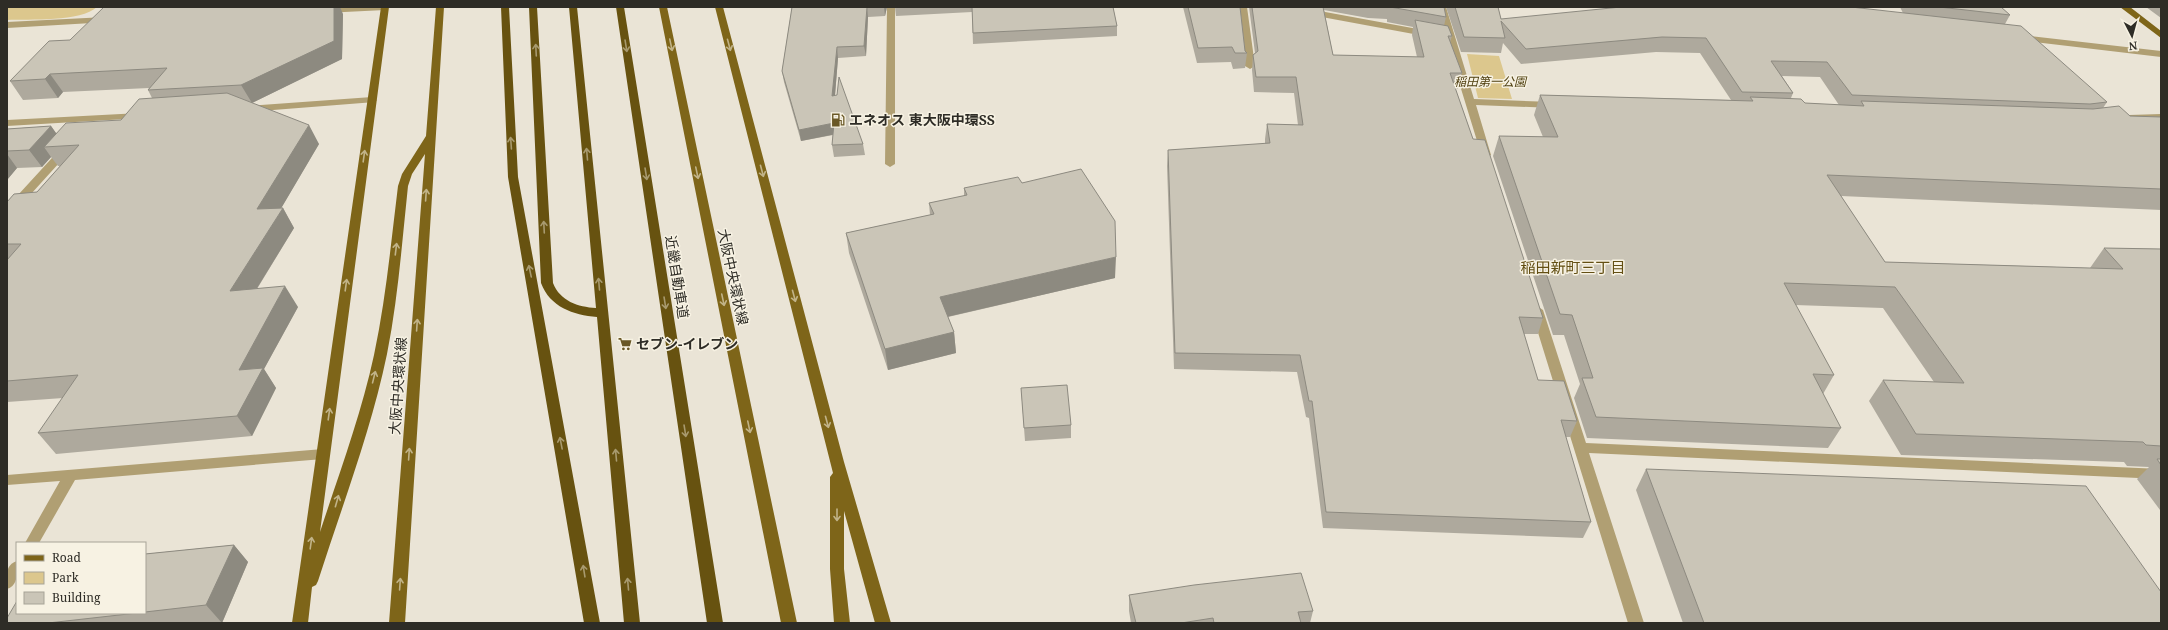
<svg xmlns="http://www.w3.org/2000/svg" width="2168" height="630" font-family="'Noto Serif','Noto Sans JP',serif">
<rect width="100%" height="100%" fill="#eae4d6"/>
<path fill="#dcc78d" d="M7,7H97C81,22 29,19 7,20Z
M1467,54L1499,56L1512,99L1478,98Z"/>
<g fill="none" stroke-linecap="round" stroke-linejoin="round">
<path fill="#b09f73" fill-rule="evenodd" d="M332,7H389L385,10L324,13L320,10Z
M887,7H895V164L890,167L885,164Z
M1239,7H1247L1255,66L1250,69L1245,66Z
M1280,7H1298L1445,34L1438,7H1446L1474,99L1553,102L1558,105L1553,108L1476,105L1491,155L1486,158L1482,157L1446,40L1284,10Z
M106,17L109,18V22L7,28V22Z
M2021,35L2161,51V57L2018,40L2016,38Z
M372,97L377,100L375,102L248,112L243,109L248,106Z
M140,113L145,116L143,118L7,126V120Z
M2161,114V120L2129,121L2124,118L2129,115Z
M66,146L70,147V151L11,216L7,217V207L62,147Z
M1537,306L1543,310L1586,443L2161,469V479L1589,453L1644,623H1628L1531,310Z
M323,449L328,450L330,454L328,458L323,459L75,480L39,543H25L60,481L7,485V475Z
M17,561C17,572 19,585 7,589C7,578 4,565 17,561Z"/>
<path fill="#7e6519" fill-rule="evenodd" d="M381,7H389L320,532C339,474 361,415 374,355C386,299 391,242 398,186L402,174L426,136L436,7H444L405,623H389L425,154L412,174L408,186C402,242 398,299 387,354C371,431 342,506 318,581L316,585L312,587L308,623H292Z
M659,7H667L797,623H781Z
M715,7H723L844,462L891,623H875L844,511V569L850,623H834L830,569V477L833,473Z
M2120,7H2130L2161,31V38Z"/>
<path fill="#675210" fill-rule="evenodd" d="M501,7H509L518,177L600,623H584L508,177Z
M529,7H537L553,283C560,301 578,307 596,308L569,7H577L640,623H624L597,317C573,315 550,307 541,283Z
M616,7H624L723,623H707Z"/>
</g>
<path fill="#aea99d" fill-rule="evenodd" d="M792,7H887L885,16L868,17L866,56L838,58L835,96L863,144L865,155L834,157L832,145L833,135L801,141L784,82L782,71Z
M895,7H1113L1117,26V36L973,44L972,12L896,16Z
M1183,7H1240L1245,51L1247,53L1245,68L1233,69L1231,62L1197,63Z
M1249,7H1444L1446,17L1444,26L1452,36L1450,42L1462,73L1458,89L1455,88L1473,139L1543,318L1538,334H1524L1538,380L1577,421L1570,437H1566L1591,522L1583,538L1323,528L1309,418L1306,417L1297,372L1174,369L1167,166L1168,150L1265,144V139L1267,124L1298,125L1294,93L1254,92L1252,70L1253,55L1255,53ZM1324,10L1368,18L1387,19V22L1413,27L1412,35L1417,57L1333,55Z
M1446,7H1498L1501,19L1903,13L1900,7H2001L2010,15L2005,24L2107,102L2103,108L2130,116L2161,117V210L1841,196L1885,262L2090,268L2104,248L2161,249V510H2160L2137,479L2149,467L2127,466L2124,462L1901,455L1869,401L1883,380L1934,382L1883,308L1795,305L1834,375L1823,394L1841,428L1828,448L1587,438L1574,398L1580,384L1564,335H1553L1493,156L1499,136L1543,137L1534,115L1540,95L1731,100L1700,53L1656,52L1521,64L1503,43L1501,53L1461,52ZM1782,76L1820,77L1839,105L1805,103L1791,98L1793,93Z
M2146,7H2161V18Z
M343,14L342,59L252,103L319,144L281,208H283L294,228L257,289L298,307L264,369L276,388L252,436L56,454L38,433L63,398L7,402V202L37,192L60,166H58L51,157L42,167L17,168L7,180V129L51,126L56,133L121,120L152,98L148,90L149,88L63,92L58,98L23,100L10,81L70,40Z
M1022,183L1115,278L948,317L954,332L956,353L888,370L849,253L846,233L930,215L929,203L964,196V188Z
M1021,388L1071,425V438L1025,441Z
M1646,469L2161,623H1683L1636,490Z
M234,545L248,562L222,623H7L17,613H145V554Z
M1129,595L1313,611L1310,623H1131L1129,611Z"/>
<path fill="#8d8a80" d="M334,7H340L343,14L342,59L252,103L241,85Z
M867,7L868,17L866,56L864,46Z
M884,7H887L885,16Z
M837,47L838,58L834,107L832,96Z
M50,74L63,92L58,98L45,79Z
M834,123L836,134L801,141L799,130Z
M309,125L319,144L269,229L257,209Z
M51,126L63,143L44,147L51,157L42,167L29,150Z
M7,154L17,168L7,180Z
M283,208L294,228L243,311L230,291Z
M1116,257L1115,278L942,318L940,297Z
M285,286L298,307L264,369L276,388L252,436L237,416L239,370Z
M954,332L956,353L888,370L885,349Z
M234,545L248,562L222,623L206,605Z"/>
<path fill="#cac5b7" stroke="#8d8a80" d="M104,7H334V41L241,85L148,90L167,68L50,74L45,79L10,81L49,41L70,40Z
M792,7H867L864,46L837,47L832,96L837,95L839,77L863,144L832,145L834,123L799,130L782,71Z
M972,7H1113L1117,26L973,33Z
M1188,7H1240L1245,51L1247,53H1235L1232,47L1198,48Z
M1252,7H1323L1333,55L1424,57L1415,20L1448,26L1452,36H1448L1462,73H1450L1473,139L1485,140L1543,318L1519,317L1538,380L1564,381L1577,421L1561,420L1591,522L1326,512L1312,401H1309L1300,355L1175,353L1168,150L1270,143L1267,124L1303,125L1296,77H1256L1253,55L1258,51Z
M1390,7H1444L1446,17Z
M1455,7H1498L1501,19L1621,7H1851L2021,26L2107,102L2090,104L1852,95L1827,62L1771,61L1793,93L1742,92L1706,38L1662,37L1526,49L1501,21L1505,38L1464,37Z
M1939,7H2001L2010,15Z
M227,93L309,125L257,209L283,208L230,291L285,286L239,370L263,368L237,416L38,433L78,375L7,381V260L21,244H7V202L14,194L37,192L79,145L44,147L66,123L121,120L139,99Z
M1540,95L1753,101L1750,97L1801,99L1805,103L1864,106L1861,101L2093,109L2119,106L2130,116L2161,117V189L1827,175L1885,262L2123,269L2104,248L2161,249V446L2146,445L2143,442L1916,434L1883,380L1964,383L1895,287L1784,283L1834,375L1813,374L1841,428L1596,417L1582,378H1593L1572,315L1560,314L1499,136L1558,137Z
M51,126L29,150L7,151V129Z
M1081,169L1115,221L1116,257L940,297L954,332L885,349L846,233L934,214L929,203L967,195L964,188L1018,177L1022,183Z
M1067,385L1071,425L1024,428L1021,388Z
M2157,459H2161V465Z
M1646,469L2086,486L2161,592V623H1704Z
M234,545L206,605L145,612V554Z
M1301,573L1313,611L1298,612L1301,623H1214L1213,618L1181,623H1136L1129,595L1194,585Z
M17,601V613H137L48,623H7V618Z"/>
<defs><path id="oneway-shaft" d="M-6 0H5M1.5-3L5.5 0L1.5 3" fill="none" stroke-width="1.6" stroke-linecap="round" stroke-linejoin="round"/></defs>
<g stroke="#c1b388">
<use href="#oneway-shaft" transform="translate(671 45) rotate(78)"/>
<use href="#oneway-shaft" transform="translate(729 45) rotate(75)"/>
<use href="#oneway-shaft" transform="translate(364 156) rotate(-82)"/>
<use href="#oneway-shaft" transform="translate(762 171) rotate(75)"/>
<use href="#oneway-shaft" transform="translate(697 173) rotate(78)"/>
<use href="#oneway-shaft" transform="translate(426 195) rotate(-86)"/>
<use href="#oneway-shaft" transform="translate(396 249) rotate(-83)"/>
<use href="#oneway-shaft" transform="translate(346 285) rotate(-82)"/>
<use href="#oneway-shaft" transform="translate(794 296) rotate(75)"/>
<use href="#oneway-shaft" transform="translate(723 300) rotate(78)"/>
<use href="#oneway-shaft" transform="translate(417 325) rotate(-86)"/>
<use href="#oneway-shaft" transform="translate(374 377) rotate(-76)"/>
<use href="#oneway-shaft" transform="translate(329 414) rotate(-82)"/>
<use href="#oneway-shaft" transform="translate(827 422) rotate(75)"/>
<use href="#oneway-shaft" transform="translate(749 427) rotate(78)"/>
<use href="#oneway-shaft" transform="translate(409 454) rotate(-86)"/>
<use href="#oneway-shaft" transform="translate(337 501) rotate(-74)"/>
<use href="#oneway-shaft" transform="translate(837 515) rotate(90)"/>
<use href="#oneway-shaft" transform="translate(311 543) rotate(-82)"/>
<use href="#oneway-shaft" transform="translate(400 584) rotate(-86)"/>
</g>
<g stroke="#a89a6f">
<use href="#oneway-shaft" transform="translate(626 46) rotate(81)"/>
<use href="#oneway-shaft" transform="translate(536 50) rotate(-93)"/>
<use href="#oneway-shaft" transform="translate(511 143) rotate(-94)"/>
<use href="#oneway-shaft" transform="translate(587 154) rotate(-95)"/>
<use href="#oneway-shaft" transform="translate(646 174) rotate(81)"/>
<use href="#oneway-shaft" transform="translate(544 227) rotate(-93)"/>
<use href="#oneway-shaft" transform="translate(530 271) rotate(-102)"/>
<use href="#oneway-shaft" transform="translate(599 284) rotate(-95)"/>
<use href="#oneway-shaft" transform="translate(665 303) rotate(81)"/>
<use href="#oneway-shaft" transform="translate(685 431) rotate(81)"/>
<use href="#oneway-shaft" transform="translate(561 443) rotate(-101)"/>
<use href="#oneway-shaft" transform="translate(616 455) rotate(-95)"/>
<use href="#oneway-shaft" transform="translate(584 571) rotate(-99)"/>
<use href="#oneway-shaft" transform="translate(628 584) rotate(-95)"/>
</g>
<defs>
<g id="fuel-bare" transform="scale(1.08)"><path d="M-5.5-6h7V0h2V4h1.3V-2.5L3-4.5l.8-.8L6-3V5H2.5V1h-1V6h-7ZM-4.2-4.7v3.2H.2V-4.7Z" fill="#6a5826" stroke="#f7f2e3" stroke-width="2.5" paint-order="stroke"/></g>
<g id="supermarket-bare" transform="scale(1.08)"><path d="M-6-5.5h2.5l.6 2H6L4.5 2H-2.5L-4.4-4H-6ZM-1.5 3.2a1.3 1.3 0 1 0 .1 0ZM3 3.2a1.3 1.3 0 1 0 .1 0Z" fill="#6a5826" stroke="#f7f2e3" stroke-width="2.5" paint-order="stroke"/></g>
</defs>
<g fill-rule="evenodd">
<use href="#fuel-bare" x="838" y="120"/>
<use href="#supermarket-bare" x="625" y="344"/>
</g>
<g text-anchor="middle" stroke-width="3" stroke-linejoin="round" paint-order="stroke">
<g font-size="12" font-style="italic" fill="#504011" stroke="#f7f2e3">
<text x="1490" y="86">稲田第一公園</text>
</g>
<g font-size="14" font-weight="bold" fill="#2e2c26" stroke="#f7f2e3" text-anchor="start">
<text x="849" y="125">エネオス 東大阪中環SS</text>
<text x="636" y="349">セブン-イレブン</text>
</g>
<g font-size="14" fill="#2e2c26" stroke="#f7f2e3">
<text transform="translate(677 277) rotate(81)" y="5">近畿自動車道</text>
<text transform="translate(733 277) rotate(78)" y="5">大阪中央環状線</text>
<text transform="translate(398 386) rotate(-86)" y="5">大阪中央環状線</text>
</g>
<g font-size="15" fill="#634f13" stroke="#f7f2e3">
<text x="1573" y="273">稲田新町三丁目</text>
</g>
</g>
<rect width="2168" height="630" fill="none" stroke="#2e2c26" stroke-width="16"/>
<rect x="16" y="542" width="130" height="72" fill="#f7f2e3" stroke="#a7a397"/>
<rect x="24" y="555" width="20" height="6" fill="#7e6519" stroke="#a7a397"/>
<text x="52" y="562" font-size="12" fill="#2e2c26">Road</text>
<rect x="24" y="572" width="20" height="12" fill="#dcc78d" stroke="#a7a397"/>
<text x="52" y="582" font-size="12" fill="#2e2c26">Park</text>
<rect x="24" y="592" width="20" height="12" fill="#cac5b7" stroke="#a7a397"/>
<text x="52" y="602" font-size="12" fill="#2e2c26">Building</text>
<g transform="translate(2132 36) rotate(174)" stroke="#f7f2e3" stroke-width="3" paint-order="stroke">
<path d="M0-3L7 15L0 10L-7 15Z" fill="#2e2c26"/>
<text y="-6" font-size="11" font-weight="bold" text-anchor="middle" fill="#2e2c26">N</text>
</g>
</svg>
